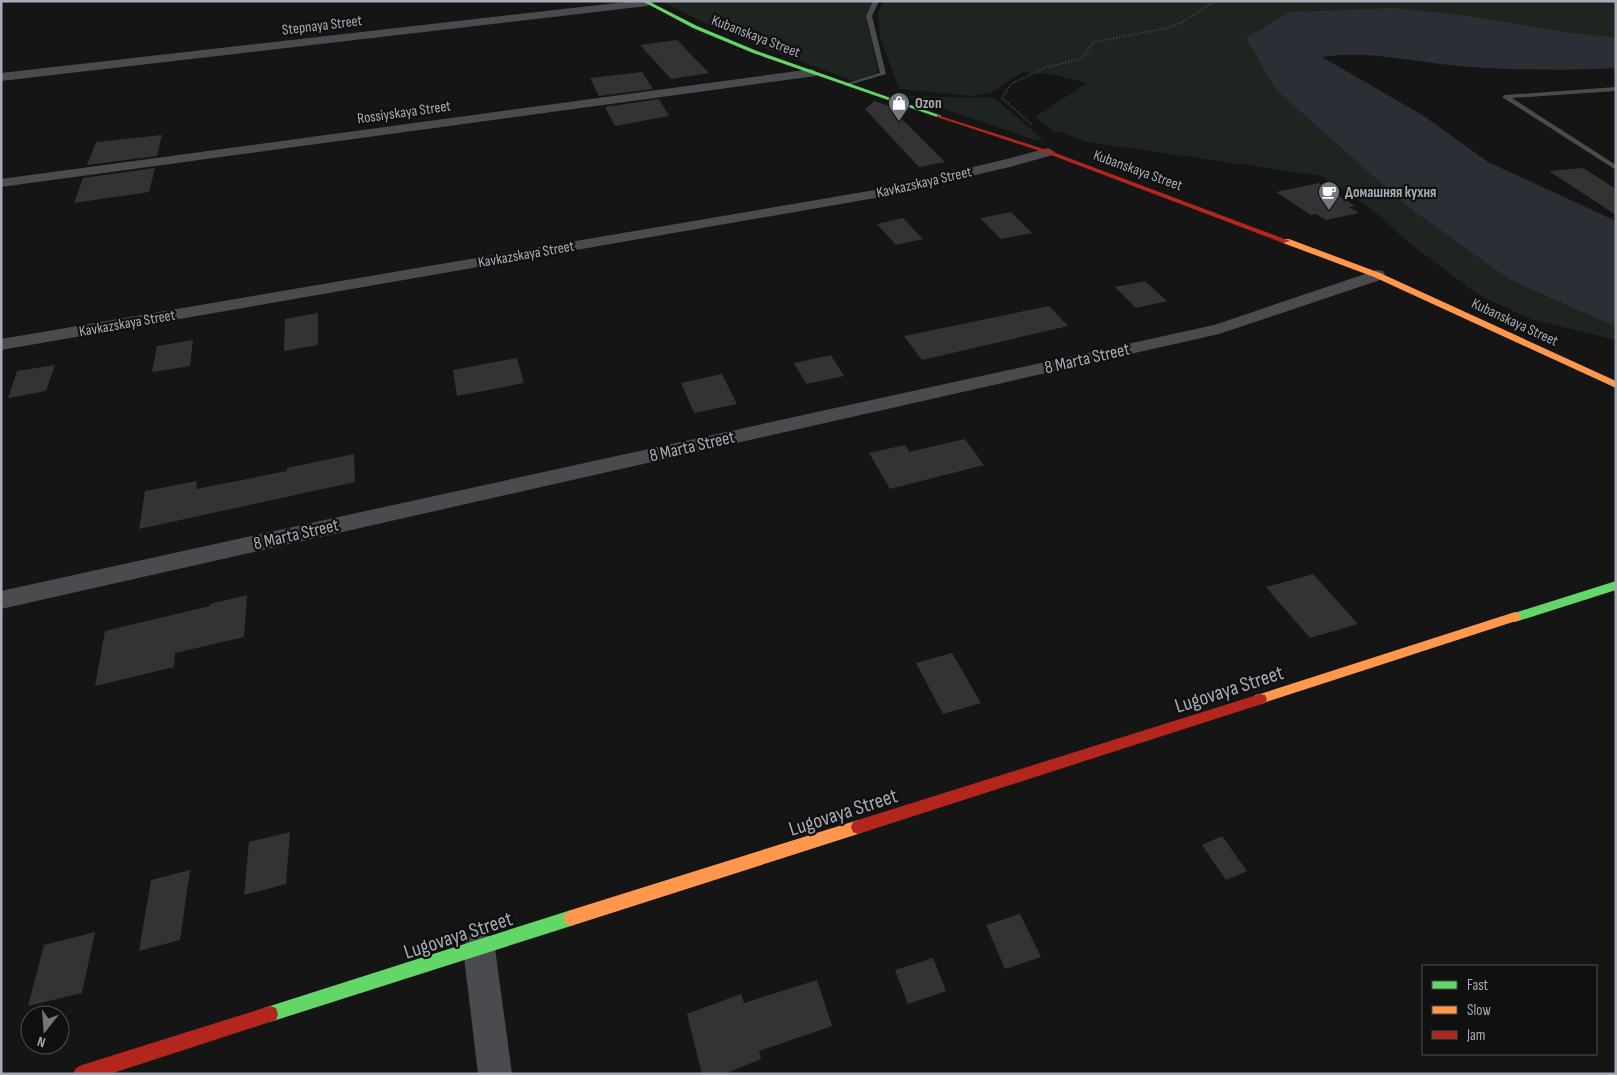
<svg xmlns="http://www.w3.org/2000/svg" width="1617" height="1075" font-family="'Sofia Sans Condensed',sans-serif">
<rect width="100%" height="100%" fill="#151515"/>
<path fill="#1e241f" d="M661,1H872L866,19L878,70L876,75L854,81L777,53L708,25Z
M885,1H1616V37L1290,12L1277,91L1408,207L1510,280L1616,327V340L1530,319L1477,294L1408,242L1368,206L1322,176L1087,142L1060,132H1055L1035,117L1087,83L1050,74L1022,72L992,92L972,96L899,89L880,37L878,12Z
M907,96L994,98L1044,140H1035Z"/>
<path fill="#2a2f36" d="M1393,8L1462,15L1572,33L1616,37V68C1563,71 1511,70 1459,66C1411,62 1370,50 1322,57L1424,116L1488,162L1616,221V327L1510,280L1408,207L1277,91L1246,38L1290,12Z"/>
<path fill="#333335" d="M677,40L709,73L671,79L640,45Z
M642,72L653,89L599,96L590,78Z
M659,99L669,116L615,126L605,107Z
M874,101L889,106L945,162L919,167L865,109Z
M162,135L157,156L87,165L96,142Z
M155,168L149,192L74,203L83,178Z
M1583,168L1616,189V215L1549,171Z
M1319,183L1355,206L1349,207L1359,213L1326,220L1316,214L1311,215L1276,192Z
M1011,212L1032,233L1001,239L980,218Z
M903,218L923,239L896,245L877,224Z
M1145,281L1167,301L1136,308L1115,287Z
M1049,306L1068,326L922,360L904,336Z
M318,313V345L284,351L285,319Z
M193,340L190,366L152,372L157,346Z
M831,355L844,376L806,384L794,363Z
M517,358L524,383L457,396L453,370Z
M55,365L46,391L8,398L17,371Z
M722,374L737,404L694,413L681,383Z
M965,439L984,465L890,489L869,453L905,445L909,452Z
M354,454L355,482L139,529L145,491L197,481L196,489L287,471V468Z
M1313,574L1358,624L1310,638L1266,587Z
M247,595L244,637L175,653L174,667L95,686L105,631L210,606V604Z
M952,653L981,703L943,714L916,663Z
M290,832L286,884L244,895L249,842Z
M1222,836L1247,871L1226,880L1202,845Z
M190,870L180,940L139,951L151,880Z
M1020,914L1041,957L1005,969L986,925Z
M95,932L82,993L28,1006L44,945Z
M933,958L946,991L908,1004L895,970Z
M817,980L832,1026L759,1051L761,1059L724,1074H702L687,1014L741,994L744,1003Z"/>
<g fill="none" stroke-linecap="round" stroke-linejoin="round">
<path stroke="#4b4c4f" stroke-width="2" stroke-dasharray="1 2" stroke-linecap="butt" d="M1031,124L1002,98L1011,84L1045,68L1082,58L1094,42L1168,28L1181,23L1215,1"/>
<path fill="#4a4b4e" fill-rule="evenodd" d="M873,1H879L872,16L886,74L845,86V84L880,73L866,16Z
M1616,87V91L1512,98L1616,165V170L1502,97L1505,95Z"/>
<path fill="#4a4b4e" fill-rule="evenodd" d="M634,1H651L652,3L647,6L1,81V73Z
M812,69L818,73L816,76L1,187V179Z
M1048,148L1055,152L1053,155L1010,167L875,198L1,350V339L875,190L1007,159Z
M1377,270L1383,271L1385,275L1383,279L1219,334L1,609V591L1214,325Z
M479,932L490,937L495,948L512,1074H478L463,948L468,937Z"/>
<path fill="#63d668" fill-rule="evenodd" d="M642,1H648L697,26L757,51L942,116L937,117L753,53L693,28Z
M1616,581V590L1515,622L1511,620L1509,617L1511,614Z
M571,910L576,913L579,918L576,923L571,926L270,1022L264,1020L262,1014L264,1008L270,1006Z"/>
<path fill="#ff974d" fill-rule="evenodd" d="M1283,239H1289L1380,273L1616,381V388L1374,277L1283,243Z
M1515,612L1519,614L1521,617L1519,620L1260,704L1255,703L1253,699L1255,695L1260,694Z
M858,820L863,822L865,827L863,832L858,834L571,926L566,923L563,918L566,913L571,910Z"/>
<path fill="#b3261e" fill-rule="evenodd" d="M937,115L1050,151L1290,241L1283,243L1046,153L937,117Z
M1260,694L1265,695L1267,699L1265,703L858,834L853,832L851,827L853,822L858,820Z
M270,1006L276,1008L278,1014L276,1020L270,1022L110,1074H73L76,1068L82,1065Z"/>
</g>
<defs>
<g id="shop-pin" transform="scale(1.125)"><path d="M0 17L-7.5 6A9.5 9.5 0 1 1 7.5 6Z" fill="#74767d" stroke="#101011"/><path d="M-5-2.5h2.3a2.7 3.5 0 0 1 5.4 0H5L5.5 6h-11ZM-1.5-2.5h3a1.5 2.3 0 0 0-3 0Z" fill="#fff"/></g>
<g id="cafe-pin" transform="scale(1.125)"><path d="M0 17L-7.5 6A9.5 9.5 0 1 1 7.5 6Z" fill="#74767d" stroke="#101011"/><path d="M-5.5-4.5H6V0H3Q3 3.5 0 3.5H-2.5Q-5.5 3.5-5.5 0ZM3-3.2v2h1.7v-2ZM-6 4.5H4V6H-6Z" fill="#fff"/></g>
</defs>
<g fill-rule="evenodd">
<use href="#shop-pin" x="899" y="103"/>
<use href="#cafe-pin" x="1329" y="192"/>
</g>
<g text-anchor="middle" stroke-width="4.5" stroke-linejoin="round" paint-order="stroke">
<g font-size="15" fill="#a7abb5" stroke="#101011">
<text transform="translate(322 25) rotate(-7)" y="5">Stepnaya Street</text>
<text transform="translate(756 36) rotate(21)" y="5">Kubanskaya Street</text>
<text transform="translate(404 112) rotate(-8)" y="5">Rossiyskaya Street</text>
<text transform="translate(1138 170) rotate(20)" y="5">Kubanskaya Street</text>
<text transform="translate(924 182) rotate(-13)" y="5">Kavkazskaya Street</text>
<text transform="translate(526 254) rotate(-10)" y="5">Kavkazskaya Street</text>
<text transform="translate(1515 322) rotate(25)" y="5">Kubanskaya Street</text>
<text transform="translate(127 323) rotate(-10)" y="5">Kavkazskaya Street</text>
</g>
<g font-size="15" font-weight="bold" fill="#a7abb5" stroke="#101011" text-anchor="start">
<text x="915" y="108">Ozon</text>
<text x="1345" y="197">Домашняя кухня</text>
</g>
<g font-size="18" fill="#a7abb5" stroke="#101011">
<text transform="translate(1087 358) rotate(-13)" y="6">8 Marta Street</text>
<text transform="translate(692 446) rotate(-13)" y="6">8 Marta Street</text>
<text transform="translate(296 534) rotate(-13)" y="6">8 Marta Street</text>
</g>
<g font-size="21" fill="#a7abb5" stroke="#101011">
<text transform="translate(1229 689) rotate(-18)" y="7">Lugovaya Street</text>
<text transform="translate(843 812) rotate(-18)" y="7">Lugovaya Street</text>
<text transform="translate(458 935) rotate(-18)" y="7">Lugovaya Street</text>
</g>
</g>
<rect width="1617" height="1075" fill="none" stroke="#a7abb5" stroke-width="5"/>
<rect x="1422" y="965" width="175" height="90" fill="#101011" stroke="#4c4e53"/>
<rect x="1432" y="981" width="25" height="8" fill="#63d668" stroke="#4c4e53"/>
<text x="1467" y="990" font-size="15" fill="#a7abb5">Fast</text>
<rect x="1432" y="1006" width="25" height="8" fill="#ff974d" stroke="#4c4e53"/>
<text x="1467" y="1015" font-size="15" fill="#a7abb5">Slow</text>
<rect x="1432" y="1031" width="25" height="8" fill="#b3261e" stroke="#4c4e53"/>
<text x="1467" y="1040" font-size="15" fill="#a7abb5">Jam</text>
<g transform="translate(45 1030) rotate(197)"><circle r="24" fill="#101011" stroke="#4c4e53"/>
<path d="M0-4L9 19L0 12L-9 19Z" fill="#74767d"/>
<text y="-8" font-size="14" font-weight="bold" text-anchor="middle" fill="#a7abb5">N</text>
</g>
</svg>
